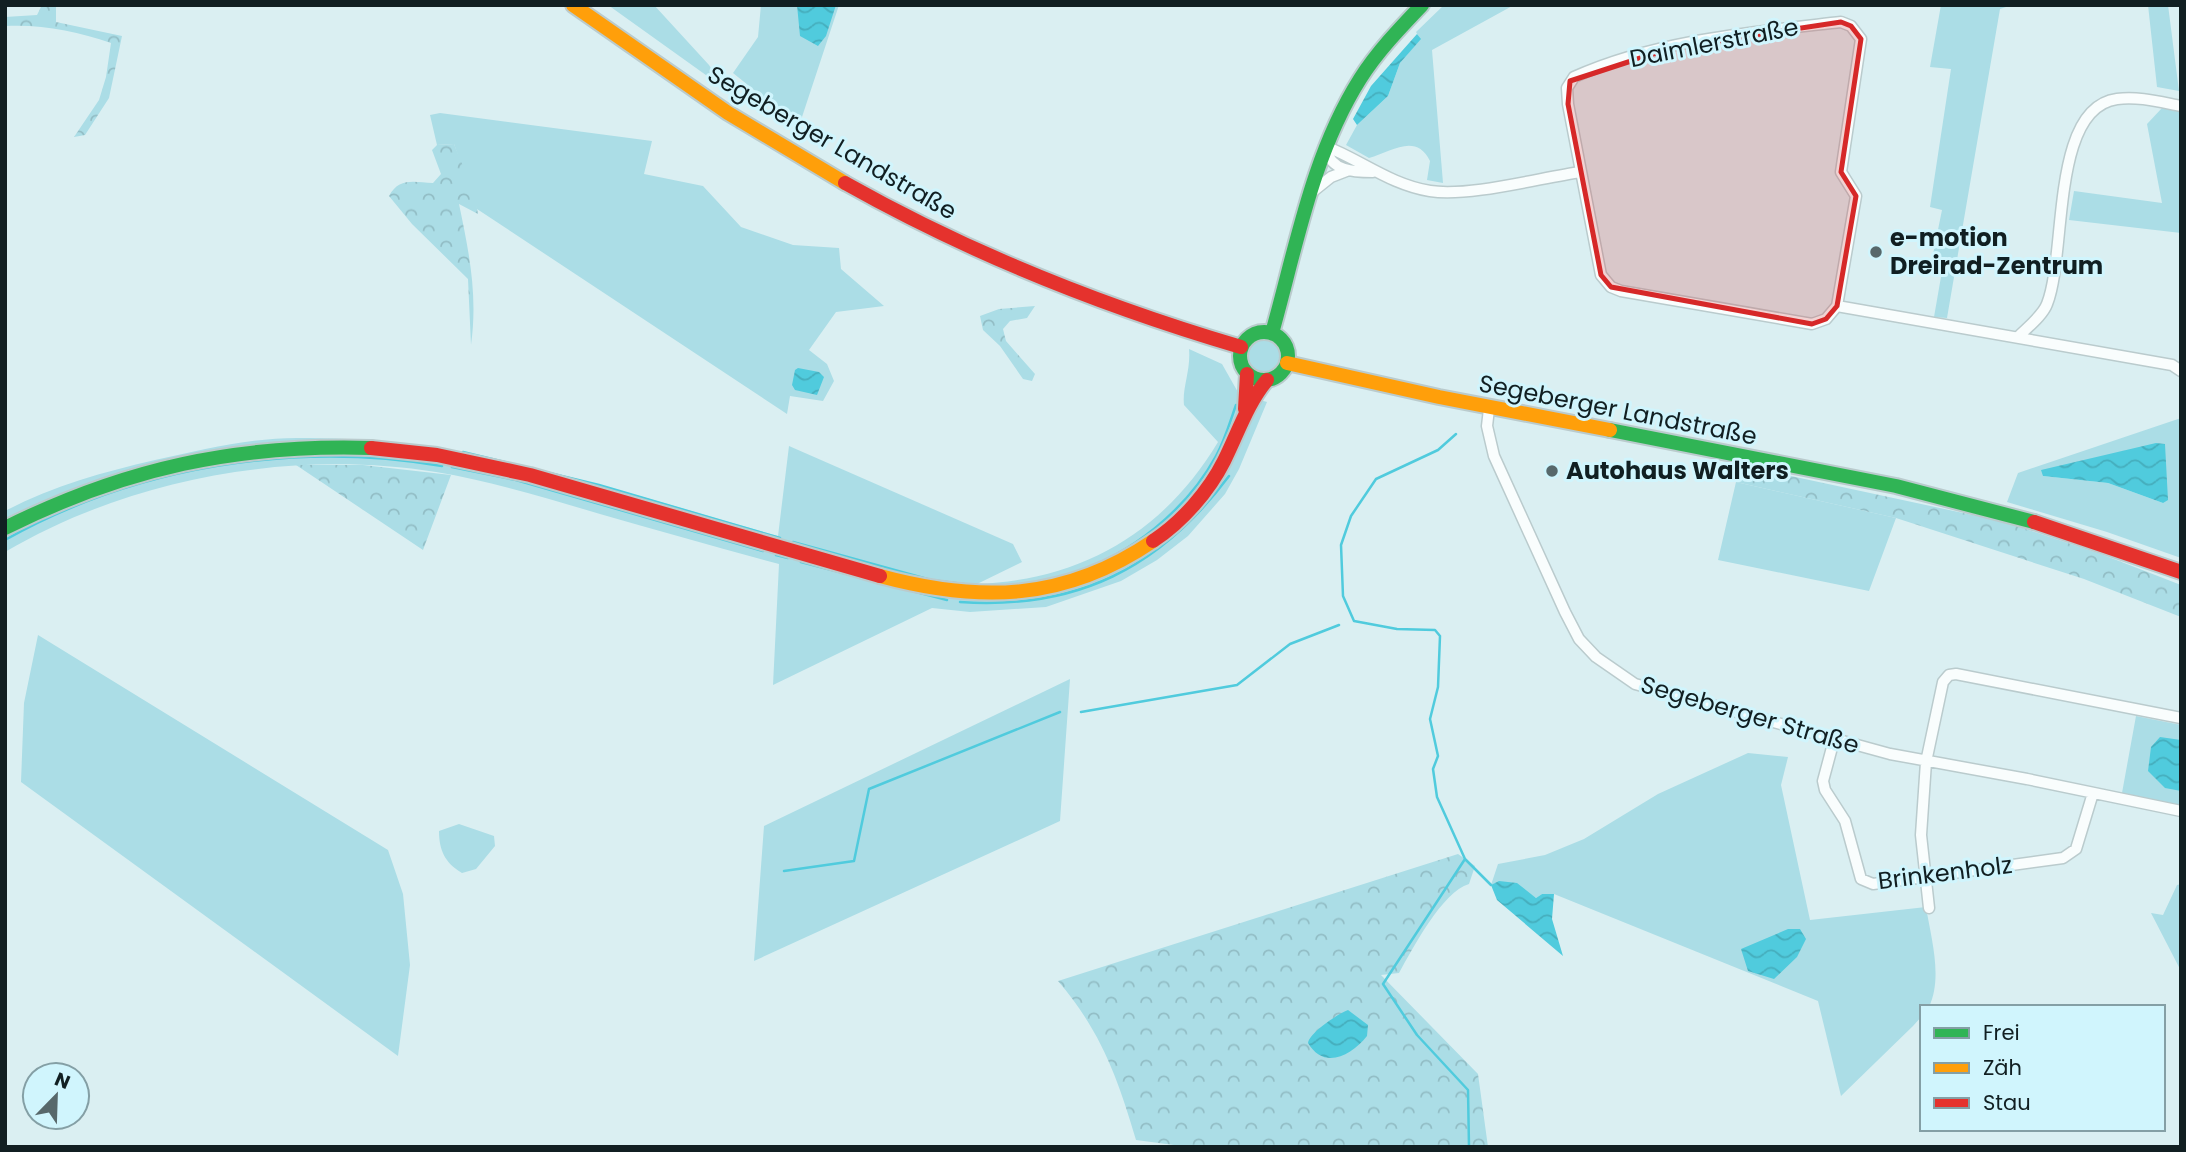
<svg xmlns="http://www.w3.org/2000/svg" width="2186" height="1152" font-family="Poppins,sans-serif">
<defs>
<pattern id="forest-crowns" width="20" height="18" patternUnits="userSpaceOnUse" patternTransform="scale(1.75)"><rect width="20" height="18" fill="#abdde6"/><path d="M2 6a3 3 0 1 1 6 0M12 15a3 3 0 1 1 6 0" fill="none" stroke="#92bdc5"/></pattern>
<pattern id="water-waves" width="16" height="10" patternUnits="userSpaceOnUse" patternTransform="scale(1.75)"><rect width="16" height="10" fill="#50cbdd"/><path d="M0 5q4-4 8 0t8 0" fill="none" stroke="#45aebd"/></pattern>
</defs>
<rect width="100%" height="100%" fill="#daeff2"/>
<path fill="#abdde6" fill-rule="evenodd" d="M608,5H654L709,65L724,88Z
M761,5H839L799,126L733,73L758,37Z
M1444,5H1514L1432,50L1443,183L1427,180L1430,161C1416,132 1391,152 1369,158L1346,145L1357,125L1388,96L1400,63L1420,39L1416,32Z
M1941,5H2012L2000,9L1947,318L1934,317L1942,271L1930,269L1942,210L1930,207L1951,69L1930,67Z
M2148,5H2168L2179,91L2157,87Z
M2162,108L2181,111V233L2069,220L2074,191L2162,203L2147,124Z
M440,113L652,141L644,174L703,186L741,227L793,245L839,248L841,269L884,306L836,312L809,350L827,364L834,381L823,401L790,396L787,414L477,209L454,144L437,145L430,115Z
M1246 356a18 18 0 1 1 36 0a18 18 0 1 1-36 0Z
M1189,349L1222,364L1239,394L1267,402L1239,469L1225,494L1188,536L1157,560L1121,581L1046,607L970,612L932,608L773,685L779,564C719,548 660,531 600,514C546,498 491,481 436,472C291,449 131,478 5,552V511C53,486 103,472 155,460C202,450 249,438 297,438C462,435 620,492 778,536L789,446L1013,544L1022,562L977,584C1082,580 1164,532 1218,442L1184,405C1182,388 1191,370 1189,349Z
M2181,418V558L2107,532L2007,502L2018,473ZM2165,444L2163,503L2108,483L2043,476Z
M1736,482L1896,518L1869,591L1718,560Z
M38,635L388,850L403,894L410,965L398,1056L21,782L24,703Z
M1070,679L1060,821L754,961L764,826Z
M2136,716L2181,725V805L2130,798L2122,793Z
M1748,753L1788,757L1781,785L1810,920L1926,907C1931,938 1943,977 1929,1007H1922V1016L1913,1026L1841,1096L1818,1001L1554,894H1542L1536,898C1522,889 1510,877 1491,885L1498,864L1545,855L1584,839L1658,794Z
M459,824L494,836L495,846L476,869L462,873C445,863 439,850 439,831Z
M2181,884V971L2151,913L2163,915L2177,885Z"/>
<path fill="url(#forest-crowns)" d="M42,5H56V22L122,36L109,98L85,135L74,137L99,100L106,77L111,43C77,31 41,24 5,26V17L37,15Z
M454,144L475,196L478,214L459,204C469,252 478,295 471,345L468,279L412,224L389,196C399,177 414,182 433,183L441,174L432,150L437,145Z
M1035,306L1027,318L1010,321L1003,329L1006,341L1035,374L1032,381L1023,379L1000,346L983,330L980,316L999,309Z
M296,465H363L451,475L423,550Z
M1740,465L2005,522L2101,554L2181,585V617L2084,579L1896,518L1736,482Z
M1458,854L1475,866L1469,884C1442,892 1413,948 1399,973L1381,975L1478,1074L1488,1147H1189L1136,1140C1118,1079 1101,1031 1058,981Z"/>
<path fill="url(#water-waves)" d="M797,5H836L826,36L818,46L800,36Z
M1417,34L1421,39L1400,63L1388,96L1357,125L1353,119L1371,86Z
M798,368L819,372L824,377L817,395L795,390L792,385L795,370Z
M2156,443L2165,444L2168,500L2163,503L2108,483L2043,476L2041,470Z
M2160,737L2181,740V791L2165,788L2148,771L2151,747Z
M1499,881L1517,883L1536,898L1542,894H1554L1552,919L1563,956L1497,900L1491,885Z
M1788,929H1800L1806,939L1797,957L1774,979L1748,971L1741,949Z
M1348,1010L1368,1025L1367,1036C1351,1056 1324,1070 1308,1043C1310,1032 1338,1014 1348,1010Z"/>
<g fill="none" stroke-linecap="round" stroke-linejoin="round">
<path stroke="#50cbdd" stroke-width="2.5" d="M1456,434L1438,450L1376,479L1351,516L1341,545L1343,596L1354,621L1397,629L1435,630L1440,636L1438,687L1430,719L1438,756L1433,769L1437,797L1465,859L1491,885
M463,452L599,485L780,538
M452,467L516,480L763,551
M5,540C136,466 295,441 442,466
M793,542L931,580L987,587
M776,555L788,558
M801,562L947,600
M1072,574C1131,554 1186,511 1216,456C1225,440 1230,422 1236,405
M1045,581L1059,578
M960,602C1077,610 1160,568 1229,476
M1081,712L1237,685L1290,644L1339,625
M1465,859L1383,984L1417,1035L1468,1090L1469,1147
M784,871L854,861L869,789L1060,712"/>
<g stroke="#bacbcd" stroke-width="13">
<path id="street" d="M1841,22L1851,26L1861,39L1841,172L1856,196L1837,306L1826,319L1812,324L1621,291L1611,287L1601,275L1568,104L1567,88L1574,77C1656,40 1753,32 1841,22Z
M1325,146C1361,160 1391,185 1430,191C1470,197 1539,178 1581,172
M1326,149C1331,171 1353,172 1373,172
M1311,193L1331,177L1349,170
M1837,306L2172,365L2181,371
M2019,336C2028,327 2043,315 2047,304C2067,254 2050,108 2117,99C2138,96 2160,102 2181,106
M1489,409L1487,426L1494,456L1565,612L1579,639L1596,657L1635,684L1890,754L2027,779L2181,811
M1834,740L1823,781L1825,790L1845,821L1861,879L1873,884L2063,858L2076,849L2093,793
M1929,908L1921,835L1926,762L1943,682L1949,675L1956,674L2181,718"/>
</g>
<g stroke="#bacbcd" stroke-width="18">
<path id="fast" d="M1240 356a24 24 0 1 1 48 0a24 24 0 1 1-48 0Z
M1272,333C1296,248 1312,155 1360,79C1377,52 1400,28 1422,5
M1610,430L1896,486L2034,522
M5,528C125,468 237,444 371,448"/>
</g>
<g stroke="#bacbcd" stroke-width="18">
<path id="slow" d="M573,5L728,113L845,183
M1287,363L1439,397L1610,430
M880,576C980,603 1065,601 1153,541"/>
</g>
<g stroke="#bacbcd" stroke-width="18">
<path id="jam" d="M845,183C971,254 1102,306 1241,347
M1245,409L1247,374
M371,448L437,455L530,475L880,576
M2034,522L2181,572
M1153,541C1182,522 1209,491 1224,461C1238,433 1247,404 1267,380"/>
</g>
<use href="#street" stroke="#f9fdfd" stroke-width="10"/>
<use href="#fast" stroke="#30b455" stroke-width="14"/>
<use href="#slow" stroke="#ff9f0a" stroke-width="14"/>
<use href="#jam" stroke="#e5322d" stroke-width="14"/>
</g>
<path fill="#d62828" fill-opacity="0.2" stroke="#d62828" stroke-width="5" stroke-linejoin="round" d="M1841,22L1851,26L1861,39L1841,172L1856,196L1837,306L1826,319L1812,324L1611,287L1601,275L1568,104L1570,81L1674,47Z"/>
<g fill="#57686b" stroke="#d0f5fd" stroke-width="2.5">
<circle cx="1876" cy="252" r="7"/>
<circle cx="1552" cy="471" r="7"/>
</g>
<g text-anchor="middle" stroke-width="6" stroke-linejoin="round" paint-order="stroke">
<g font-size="24" fill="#111f22" stroke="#d0f5fd">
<text transform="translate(1714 43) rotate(-11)" y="8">Daimlerstraße</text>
<text transform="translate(832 143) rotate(30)" y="8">Segeberger Landstraße</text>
<text transform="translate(1618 410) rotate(11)" y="8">Segeberger Landstraße</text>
<text transform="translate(1750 715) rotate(16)" y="8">Segeberger Straße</text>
<text transform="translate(1945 873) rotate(-7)" y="8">Brinkenholz</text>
</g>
<g font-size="24" font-weight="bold" fill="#111f22" stroke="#d0f5fd" text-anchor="start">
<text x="1890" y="246">e-motion<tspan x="1890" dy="28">Dreirad-Zentrum</tspan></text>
<text x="1566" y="479">Autohaus Walters</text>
</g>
</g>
<rect width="2186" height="1152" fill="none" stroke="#111f22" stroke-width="14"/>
<rect x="1920" y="1005" width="245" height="126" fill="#d0f5fd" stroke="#849fa5" stroke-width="2"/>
<rect x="1934" y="1028" width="35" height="10" fill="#30b455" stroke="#849fa5" stroke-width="2"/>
<text x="1983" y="1040" font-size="21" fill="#111f22">Frei</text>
<rect x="1934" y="1063" width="35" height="10" fill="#ff9f0a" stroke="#849fa5" stroke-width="2"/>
<text x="1983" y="1075" font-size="21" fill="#111f22">Zäh</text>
<rect x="1934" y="1098" width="35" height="10" fill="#e5322d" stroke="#849fa5" stroke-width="2"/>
<text x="1983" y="1110" font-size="21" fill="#111f22">Stau</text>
<g transform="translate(56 1096) rotate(23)"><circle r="33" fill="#d0f5fd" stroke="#849fa5" stroke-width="2"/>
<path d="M0-5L12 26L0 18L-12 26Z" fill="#57686b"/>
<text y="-10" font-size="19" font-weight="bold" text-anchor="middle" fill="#111f22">N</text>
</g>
</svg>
